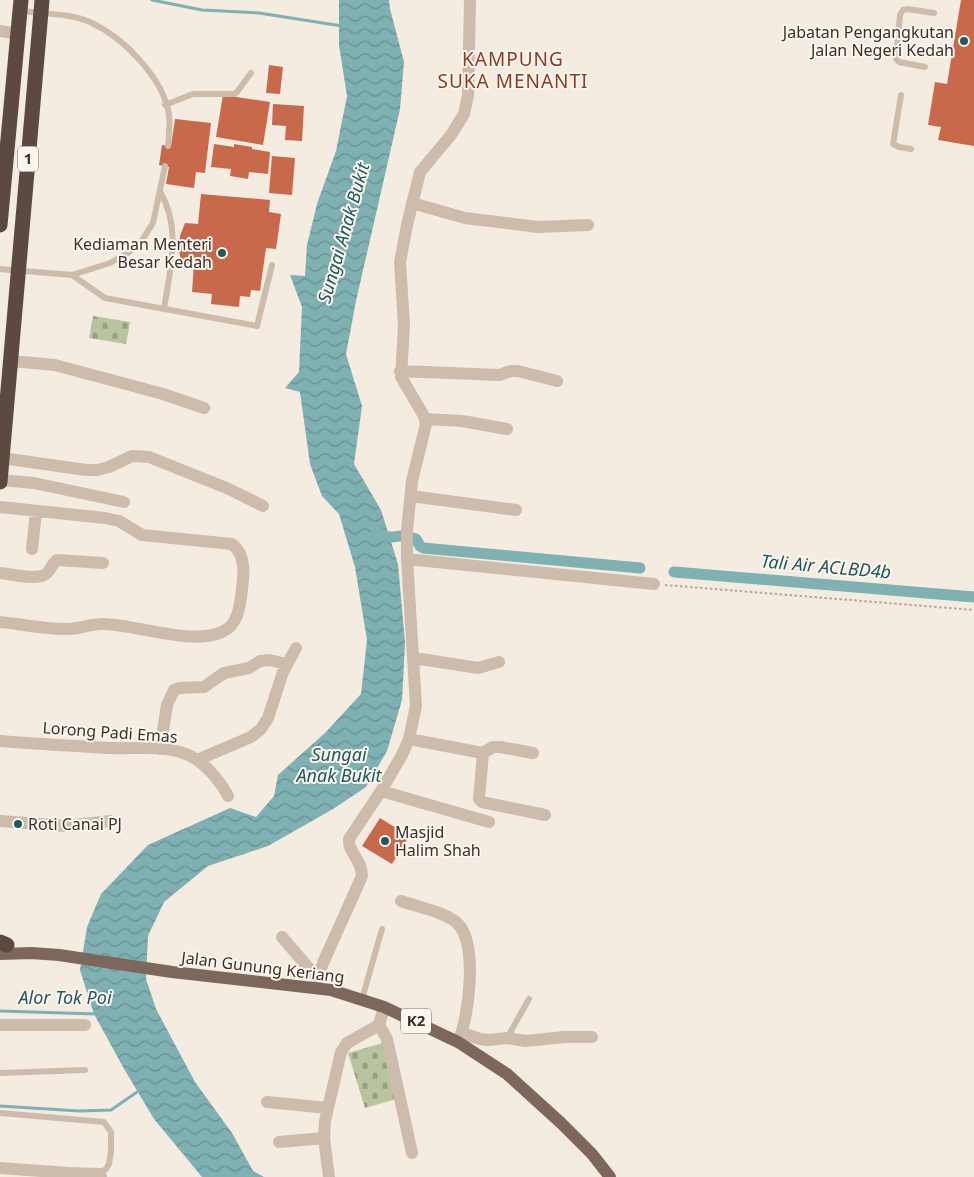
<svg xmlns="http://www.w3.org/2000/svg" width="974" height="1177" font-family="'Noto Sans',sans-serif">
<defs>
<pattern id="cemetery-stones" width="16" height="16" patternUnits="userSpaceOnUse" patternTransform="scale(1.25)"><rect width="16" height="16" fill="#b8c4a0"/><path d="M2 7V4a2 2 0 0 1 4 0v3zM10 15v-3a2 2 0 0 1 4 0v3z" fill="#97a083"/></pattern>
<pattern id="water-waves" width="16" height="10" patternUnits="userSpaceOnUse" patternTransform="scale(1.25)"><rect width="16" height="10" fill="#7fb0b2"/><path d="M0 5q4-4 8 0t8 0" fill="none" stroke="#699091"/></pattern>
</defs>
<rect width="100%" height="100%" fill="#f4ebe1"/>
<path fill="url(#cemetery-stones)" d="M93,316L130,322L126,344L89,338Z
M386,1042L403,1097L365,1108L348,1053Z"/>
<path fill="url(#water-waves)" d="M339,0H389L390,9L404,62L400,109L356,301L346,354L362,406L354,464L381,510L398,564L405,643L402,700L387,751L366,787L333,809L268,846L208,866L164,902L148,936L146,979L156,1009L195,1082L232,1133L253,1171L264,1177H202L154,1119L123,1067L94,1014L80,970L87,927L101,894L148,845L230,808L256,817L274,796L278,775L325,733L361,694L367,640L355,567L339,514L322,496L310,464L300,392L285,388L299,372L302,307L290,275L305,276L307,245L317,204L336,151L347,96L339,45Z"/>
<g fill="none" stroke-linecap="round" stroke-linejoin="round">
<path stroke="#7fb0b2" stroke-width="3" d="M152,0L202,10L259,13L342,26
M0,1011L97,1014
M0,1106L79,1111L111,1110L140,1090"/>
<path stroke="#7fb0b2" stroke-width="11" d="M376,532C385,537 391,538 400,536
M411,538L416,539L420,546L423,548L640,568
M674,572L974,597"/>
</g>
<path fill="#c8694b" d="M961,0H974V146L938,140L941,127L928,125L935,82L947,84Z
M269,65L283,67L280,94L266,93Z
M223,95L270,102L263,145L216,137Z
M273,104L304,106L302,141L285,140L286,126L272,125Z
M175,119L211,123L205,173L196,172L194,188L166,184L169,167L159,165L162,145L171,146Z
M214,144L234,147V144L252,147V149L270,152L268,174L249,172L248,179L230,176L231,169L211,167Z
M272,156L295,158L292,195L269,193Z
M201,194L270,200L269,212L281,214L276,249L266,248L260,291L251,290L250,297L240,296L239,307L211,304L212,294L192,292L194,264L181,263L179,249L180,236L185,223L198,224Z
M380,818L409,836L392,864L362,846Z"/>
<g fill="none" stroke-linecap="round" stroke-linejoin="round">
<path stroke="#b9a596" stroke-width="2" stroke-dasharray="2.5 2.5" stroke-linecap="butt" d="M665,585L974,610"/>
<path stroke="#cdbbac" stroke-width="6" d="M21,11C44,14 71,13 92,23C124,38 164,79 169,115C170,125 169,136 168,146
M925,67L899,62L896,59L900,15L903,10L907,9L934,13
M901,95L893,144L899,147L911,149
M165,105L193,94H234L237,92L251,73
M160,191C182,230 170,268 164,309
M0,269L72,275L110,263L128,253L141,242L153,223L165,166
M72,275L105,298L257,326L272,265
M362,999L382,929
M507,1038L529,999
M0,1073L85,1070
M0,1113L104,1122L111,1132V1151L109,1164L106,1169L99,1174"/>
<path stroke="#cdbbac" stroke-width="12" d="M0,31L18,34
M412,203L465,218L538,227L588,225
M11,361L55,365L163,394L204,408
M400,371L499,375L511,371H518L557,381
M425,419L462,421L507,429
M2,458L86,470H97L109,467L132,456L149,457L229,489L263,506
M0,480L34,483L124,502
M411,496L516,510
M0,507L105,518L119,521L142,535L232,544C246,555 244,573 242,589C240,604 239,625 222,632C191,646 136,624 102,624C89,624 77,630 64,629C43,629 21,624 0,622
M32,549L36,511
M407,559L654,584
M0,573C11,574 35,580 44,575C51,572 51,564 57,560L103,563
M414,658L478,668L499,662
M409,739L483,753L493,747H500L533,753
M0,741C37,744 74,746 110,748C134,749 160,745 183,753C202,759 219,779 228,796
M160,749L167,705L174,690L180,688L204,687L224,673L249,668L260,661L270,660L286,664
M483,753L479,799L482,802L545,815
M197,760L251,737L261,729L268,718L283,672L296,648
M381,791L489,822
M0,821L66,826L110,821
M401,901C418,907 442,911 456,922C479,941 469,1018 458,1042
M282,937L318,979
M315,988L323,963L362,876C362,859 348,853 349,839L381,791L402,755L409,739L416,706L407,559V531L412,481L426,424L424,416L401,377L404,325L400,262L407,225L420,172L451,135L464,114L468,95L470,0
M0,1025H85
M379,1025L387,1039L412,1153
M462,1033L480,1039L489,1040L507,1038L525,1041L564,1037H592
M267,1102L328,1108
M279,1142L324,1138
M0,1168L68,1173L99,1174L101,1177
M329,1177L324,1138L325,1121L341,1052L347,1043L379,1025L384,1007"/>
<path stroke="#7d675c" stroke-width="12" d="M0,954L31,953L59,955L172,972L331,990L384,1007L458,1042L507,1074L561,1123L592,1154L610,1177"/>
<path stroke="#5c4a42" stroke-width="15" d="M0,225L21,0
M0,482L42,0
M0,942L7,945"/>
</g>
<g fill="#1f5a5e" stroke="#fbf5ee" stroke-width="2">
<circle cx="964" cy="41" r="5"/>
<circle cx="222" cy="253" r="5"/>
<circle cx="18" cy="824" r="5"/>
<circle cx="385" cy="841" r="5"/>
</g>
<g text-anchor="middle" stroke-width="4" stroke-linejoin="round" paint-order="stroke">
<g fill="#fbf5ee" stroke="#756b66" stroke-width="1">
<rect x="18" y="146.5" width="20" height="25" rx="4"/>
<rect x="401" y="1008.5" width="30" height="25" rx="4"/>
</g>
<g font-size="15" font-weight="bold" fill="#3b302b">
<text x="28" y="164">1</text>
<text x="416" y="1026">K2</text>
</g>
<g font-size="16" fill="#3b302b" stroke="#fbf5ee" text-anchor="end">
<text x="954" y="38">Jabatan Pengangkutan<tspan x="954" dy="18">Jalan Negeri Kedah</tspan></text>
<text x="212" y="250">Kediaman Menteri<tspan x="212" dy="18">Besar Kedah</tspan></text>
<text x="28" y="830" text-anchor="start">Roti Canai PJ</text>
<text x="395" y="838" text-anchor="start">Masjid<tspan x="395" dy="18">Halim Shah</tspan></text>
</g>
<g font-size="16" fill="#3b302b" stroke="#fbf5ee">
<text transform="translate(110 732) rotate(4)" y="6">Lorong Padi Emas</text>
<text transform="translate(263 967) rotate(7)" y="6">Jalan Gunung Keriang</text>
</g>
<g font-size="18" font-style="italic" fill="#1f5a5e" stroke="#fbf5ee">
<text transform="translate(344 233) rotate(-74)" y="6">Sungai Anak Bukit</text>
<text transform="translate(826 567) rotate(5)" y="6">Tali Air ACLBD4b</text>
<text x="339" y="761">Sungai<tspan x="339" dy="21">Anak Bukit</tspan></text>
<text x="65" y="1004">Alor Tok Poi</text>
</g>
<g font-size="19" letter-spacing="1" fill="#8c3b22" stroke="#fbf5ee">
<text x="513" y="66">KAMPUNG<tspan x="513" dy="22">SUKA MENANTI</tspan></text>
</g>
</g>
</svg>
